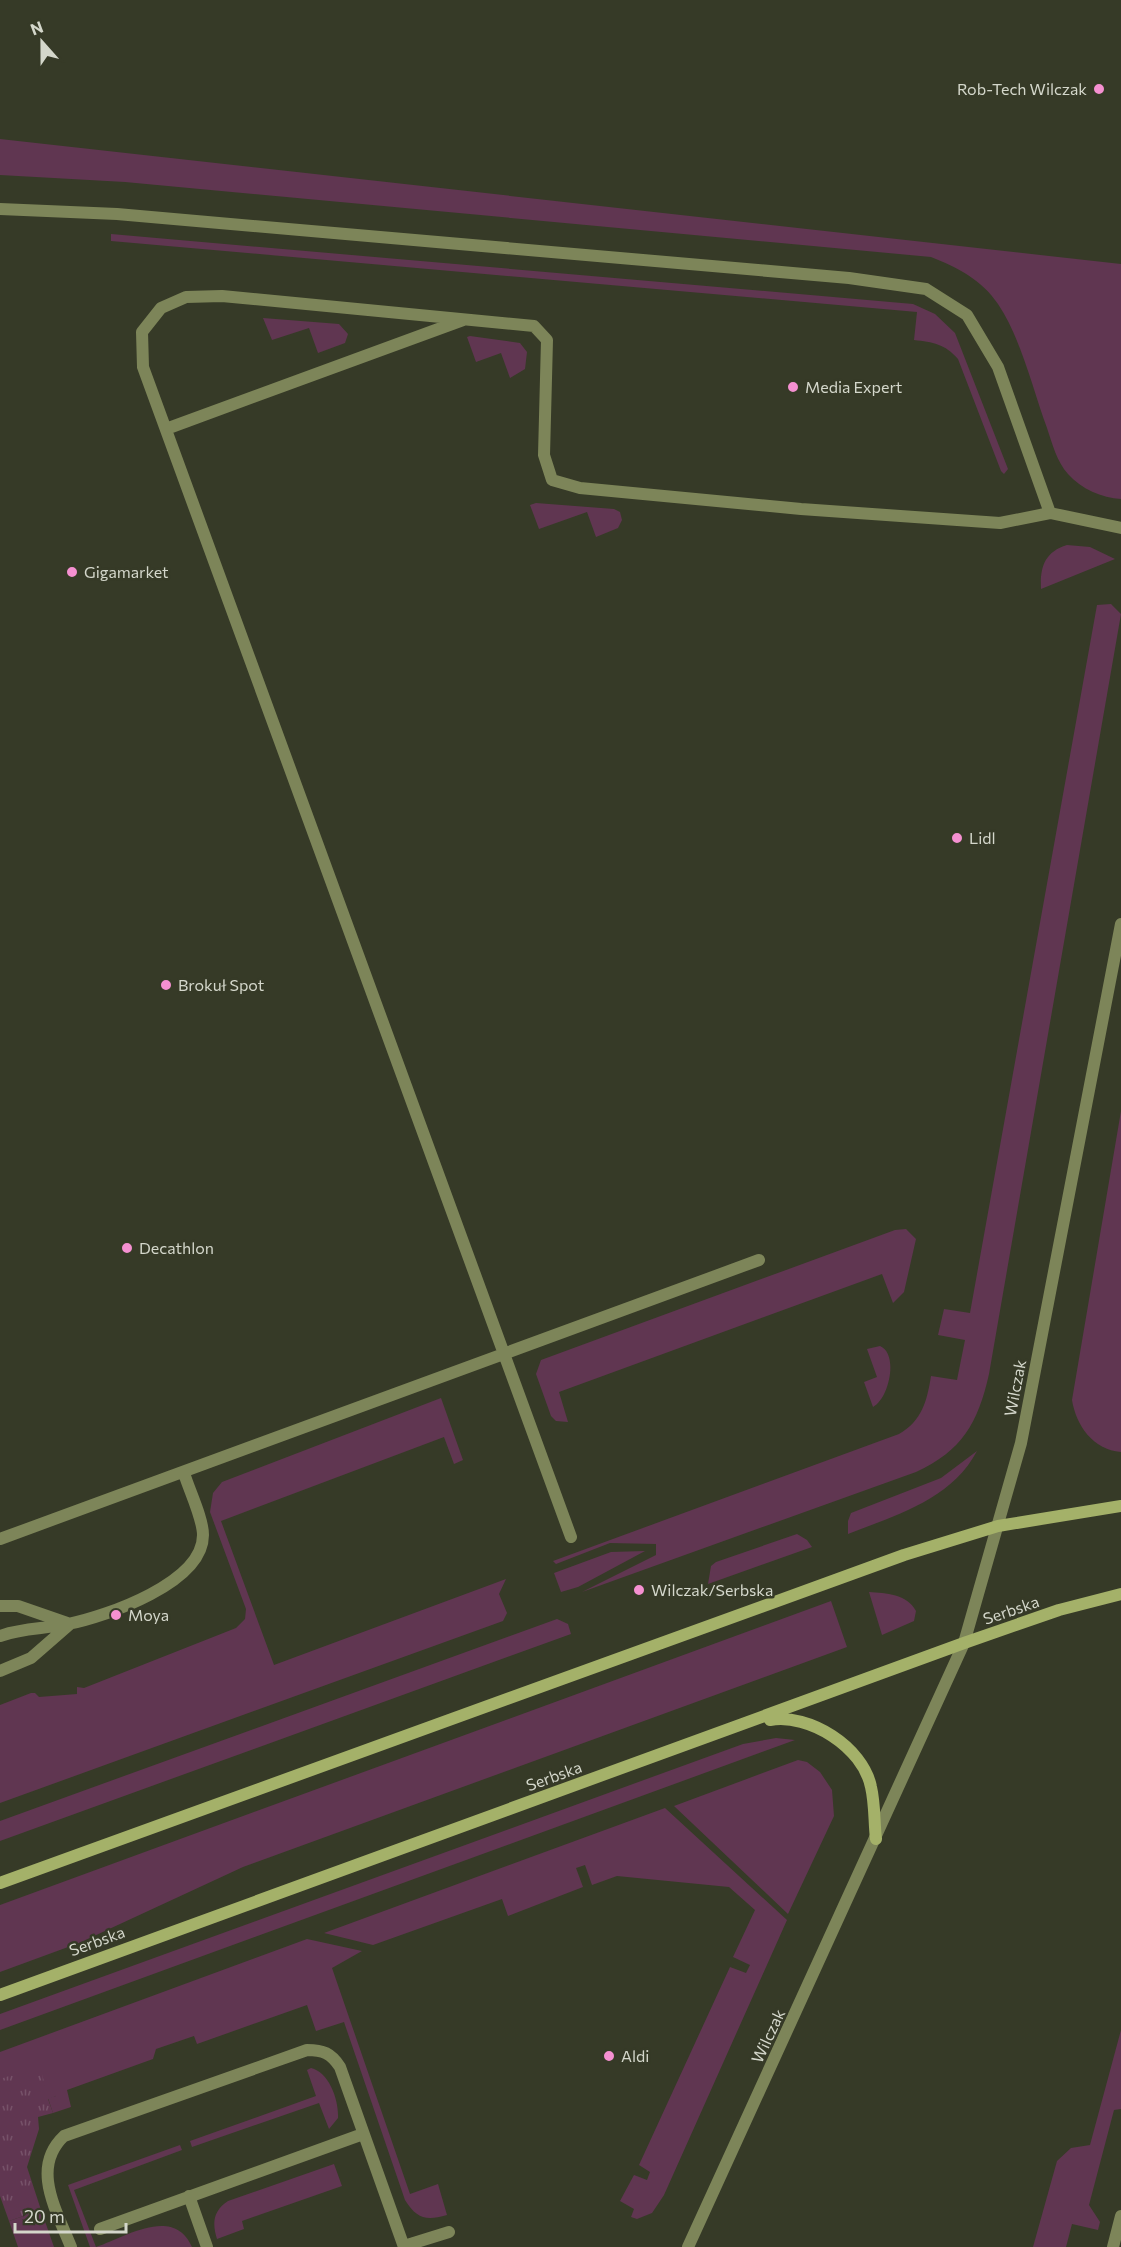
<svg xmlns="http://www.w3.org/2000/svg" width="1121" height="2247" font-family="Commissioner,sans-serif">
<defs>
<pattern id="park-tufts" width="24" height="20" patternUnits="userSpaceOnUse" patternTransform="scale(1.5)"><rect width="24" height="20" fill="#603651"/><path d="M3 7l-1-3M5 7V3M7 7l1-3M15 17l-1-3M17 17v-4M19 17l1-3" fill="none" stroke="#765269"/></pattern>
</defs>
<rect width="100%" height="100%" fill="#363a27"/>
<path fill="#603651" d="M0,139L1121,264V499C1102,498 1081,489 1068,474C1057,462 1052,443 1047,428C1033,390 1021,338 998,304C982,280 957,267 931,257L125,182L0,175Z
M111,234L913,304L935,314L955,333L1008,469L1004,474L1001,471L958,359C945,344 933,342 914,340L917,312L111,241Z
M263,318L339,324L348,334L345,343L318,353L309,328L272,340Z
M470,336L520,343L527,352L525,369L510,378L501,353L476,362L467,337Z
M536,503L614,509L620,512L622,520L618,528L596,537L587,512L539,529L530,505Z
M1067,545L1090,547L1115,559L1041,589C1040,568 1044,552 1067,545Z
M1111,604L1121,614L989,1374C978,1423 962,1451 916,1472L582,1592L656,1555V1544L610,1543L556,1564L553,1561L899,1434C922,1421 927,1401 931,1376L957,1380L965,1340L938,1335L944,1309L970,1313L1097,605Z
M1121,1111V1452C1093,1450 1076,1425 1072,1400Z
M906,1229L916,1239L904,1292L893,1303L882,1274L559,1392L568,1422L556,1421L551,1416L536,1374L541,1360L895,1230Z
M880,1346C899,1354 889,1399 873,1407L864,1382L877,1377L867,1349Z
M441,1398L463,1460L454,1464L444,1437L221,1521L274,1665L506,1579L499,1594L507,1613L503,1621L0,1803V1705L31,1693H35L39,1697L77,1694V1687L84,1688L236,1628L245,1619L246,1609L210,1512L213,1493L222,1482Z
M977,1451C951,1500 896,1515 848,1534V1521L851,1513L941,1478Z
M797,1534L807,1540L812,1547L708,1584L711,1566L716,1562Z
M645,1551L578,1587L561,1592L554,1573L611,1552Z
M869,1592C886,1593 907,1594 916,1611L914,1621L882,1635Z
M831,1601L847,1647L243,1867L79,1943L0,1972V1905Z
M557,1619L568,1624L571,1634L0,1841V1821Z
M776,1738L795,1740L0,2030V2014L743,1744Z
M798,1760L807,1762L820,1772L832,1790L834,1816L788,1914L674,1806Z
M665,1808L787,1920L664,2195L652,2213L637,2219L631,2217L634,2209L620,2201L634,2175L647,2180L650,2172L639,2165L730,1967L746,1973L750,1965L733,1957L755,1910L729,1887L617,1876L592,1885L585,1865L576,1868L583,1887L508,1916L502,1899L373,1945L324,1933Z
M307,1939L362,1951L332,1968L410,2194L438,2184L447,2215C426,2221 417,2219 405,2200L344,2022L316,2031L307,2005L197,2044L194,2036L156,2049L153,2059L67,2090L71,2107L53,2113L48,2098L56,2096L45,2086L0,2079V2052Z
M1121,2030V2109L1114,2110L1089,2205L1100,2222L1098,2230L1072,2224L1066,2247H1033L1057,2161L1071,2148L1090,2145Z
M311,2068C329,2072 339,2100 338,2118L329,2129L319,2103L192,2147L190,2141L316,2096L307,2070Z
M180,2145L182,2150L74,2190L96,2247C125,2237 174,2205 192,2247H90L68,2185Z
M334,2164L342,2186L242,2221L244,2229L217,2239C212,2223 213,2211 228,2201Z
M41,2210L54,2247H18L9,2221Z"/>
<path fill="url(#park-tufts)" d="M40,2066L45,2086L53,2084L56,2096L48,2099L53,2113L38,2117L39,2129L27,2167L41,2210L9,2221L0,2196V2079Z"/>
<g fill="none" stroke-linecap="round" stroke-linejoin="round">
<path stroke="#7d8559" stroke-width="12" d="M0,209L117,214L849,278L926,289L967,315L998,367L1050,513
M166,429L463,320
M571,1537L143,367L142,332L161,308L186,297L222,296L534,326L547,340L544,455L552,480L580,488L801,509L1000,523L1050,513L1121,528
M0,1539L759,1260
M0,1606H18L70,1624L31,1658L0,1671
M0,1636C22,1628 45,1629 68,1624C107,1616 203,1583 203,1535C203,1518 189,1490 184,1473
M1113,2247L1121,2216"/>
<path stroke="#7d8559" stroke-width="12" d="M189,2196L207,2247
M100,2229L363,2134
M404,2246L449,2232
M71,2247C57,2211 30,2168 64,2136L307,2050C323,2050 331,2053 340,2067L404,2247
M688,2247L964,1643L1021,1443L1121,924"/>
<path stroke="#a4b169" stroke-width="12" d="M770,1720C809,1713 863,1747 871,1787C875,1804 874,1822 876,1839
M0,1883L904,1555L998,1526L1121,1506
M0,1995L964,1643L1059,1610L1121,1594"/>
</g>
<g fill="#f590d1" stroke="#363a27" stroke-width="2">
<circle cx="1099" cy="89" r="6"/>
<circle cx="793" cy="387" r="6"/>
<circle cx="72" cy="572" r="6"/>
<circle cx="957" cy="838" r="6"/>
<circle cx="166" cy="985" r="6"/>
<circle cx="127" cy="1248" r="6"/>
<circle cx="639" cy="1590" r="6"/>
<circle cx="116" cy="1615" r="6"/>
<circle cx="609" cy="2056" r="6"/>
</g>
<g text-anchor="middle" stroke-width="5" stroke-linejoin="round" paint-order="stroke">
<g font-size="16" fill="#d4d7cb" stroke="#363a27" text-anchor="start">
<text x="1087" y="95" text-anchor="end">Rob-Tech Wilczak</text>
<text x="805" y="393">Media Expert</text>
<text x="84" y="578">Gigamarket</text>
<text x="969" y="844">Lidl</text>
<text x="178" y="991">Brokuł Spot</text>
<text x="139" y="1254">Decathlon</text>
<text x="651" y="1596">Wilczak/Serbska</text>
<text x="128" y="1621">Moya</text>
<text x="621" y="2062">Aldi</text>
</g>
<g font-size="16" fill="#d4d7cb" stroke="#363a27">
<text transform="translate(1015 1388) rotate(-79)" y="6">Wilczak</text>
<text transform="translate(1011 1610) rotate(-19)" y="6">Serbska</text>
<text transform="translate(554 1776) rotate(-20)" y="6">Serbska</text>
<text transform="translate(97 1941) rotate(-20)" y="6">Serbska</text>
<text transform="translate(768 2036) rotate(-65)" y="6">Wilczak</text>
</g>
</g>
<g transform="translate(42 42) rotate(339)" stroke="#363a27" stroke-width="4.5" paint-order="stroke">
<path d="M0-4.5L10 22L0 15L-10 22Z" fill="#d4d7cb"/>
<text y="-9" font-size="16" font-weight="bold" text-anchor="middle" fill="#d4d7cb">N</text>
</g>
<path d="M15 2223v9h111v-9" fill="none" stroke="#d4d7cb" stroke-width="3"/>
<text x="24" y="2223" font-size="18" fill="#d4d7cb" stroke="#363a27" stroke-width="4.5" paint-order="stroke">20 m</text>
</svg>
